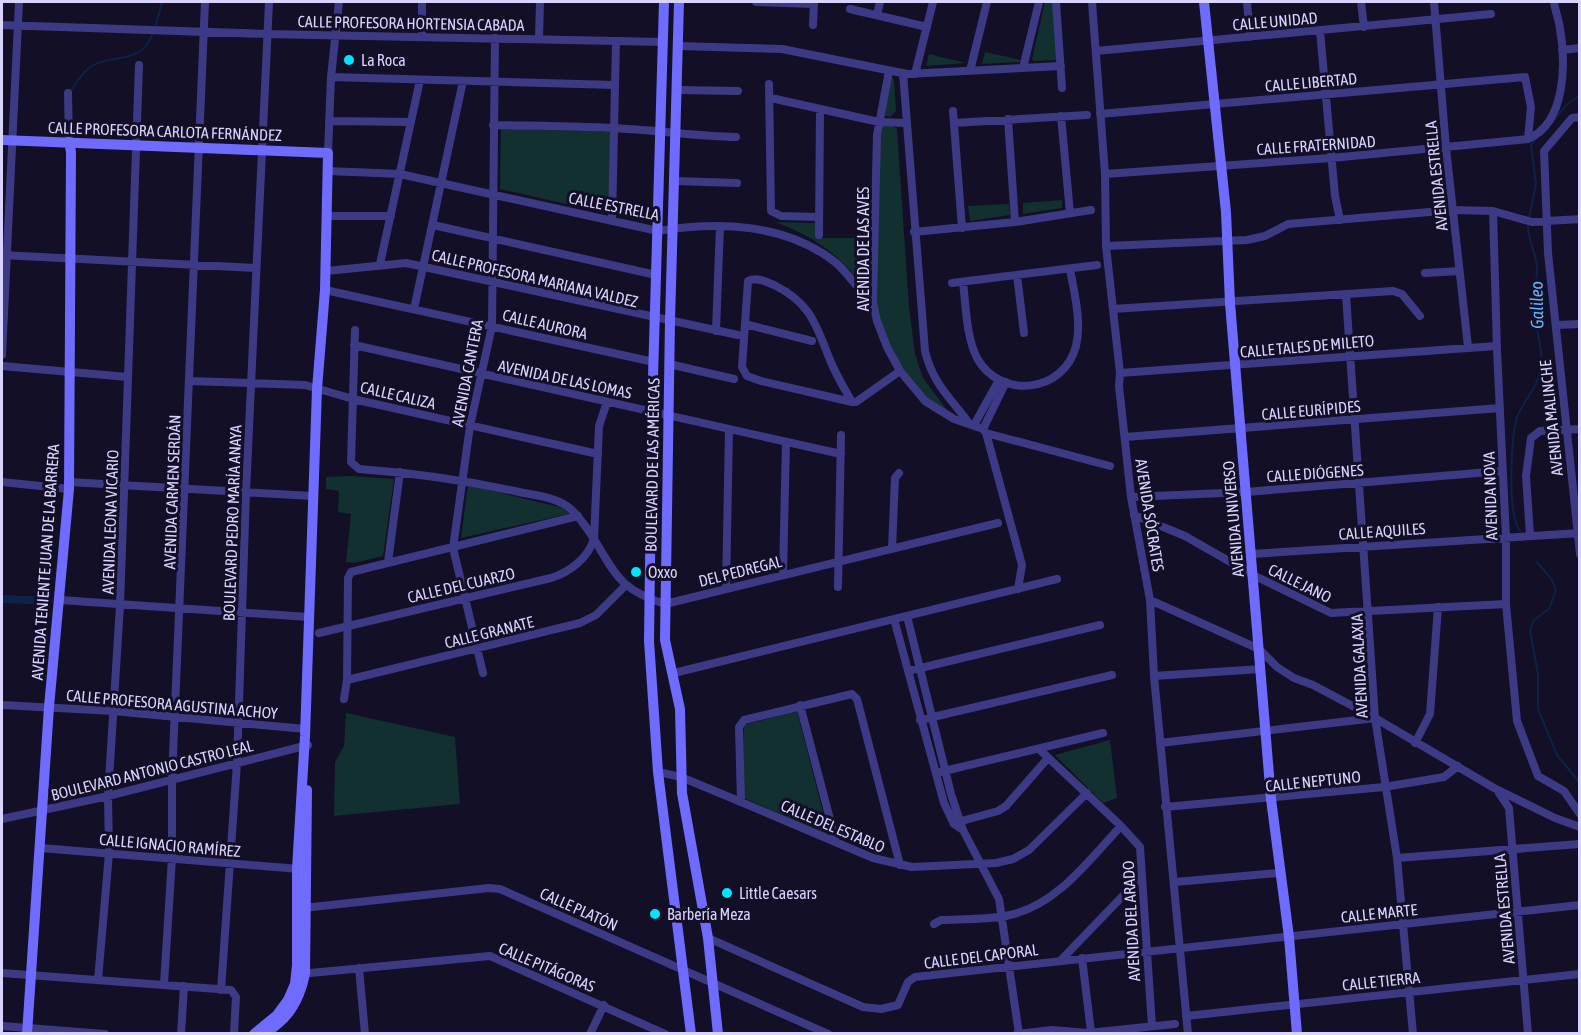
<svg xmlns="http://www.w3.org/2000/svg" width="1581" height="1035" font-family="'Asap Condensed',sans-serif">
<rect width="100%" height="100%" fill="#130f26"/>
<path fill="#12302f" d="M1045,2H1053L1057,60L1034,61L1032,59Z
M985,52L1021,60L1020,62L982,64Z
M929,54L966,63L926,66Z
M891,77L894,79L896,111L890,117L883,115Z
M885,124L892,125L897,129L909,307L915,354L923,378L947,410L935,406L896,364L875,318L879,127Z
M501,128L613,132L610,214L500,189Z
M1062,200V208L1023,214V203Z
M1009,204L1010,215L970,221L968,206Z
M775,222L815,223L816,238H863L864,288C840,254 813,236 775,222Z
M351,476L394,479L383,556L354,563L346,562L351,514L338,512L339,491L326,489V477Z
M468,485L567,509L572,513L461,538Z
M797,711L828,832L826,835L742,797L744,725Z
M346,713L455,737L460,804L334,816L335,762L344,746Z
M1110,740L1117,798L1103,803L1055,755Z"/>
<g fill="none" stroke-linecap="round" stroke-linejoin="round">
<path stroke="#0c2248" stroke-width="2" d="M155,28L162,2
M71,91C76,83 81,74 89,68C110,52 141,67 153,33
M1552,123L1566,105L1580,95
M1529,218L1536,184L1531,145L1537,137
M1520,531C1507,515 1511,438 1517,417C1523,401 1536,390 1540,373C1545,348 1535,332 1534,309C1533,295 1537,282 1537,268C1536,252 1527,239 1528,223
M1537,562L1552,580L1556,590L1549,609L1534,620L1530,630L1538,675V709L1557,755L1580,783"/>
<path stroke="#0c2248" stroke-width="8" d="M2,599L48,601"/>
<path stroke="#3d3a85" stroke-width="8" d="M756,2L814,4
M1056,2L1062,88
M1092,2L1105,174L1106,246L1120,373L1119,386L1131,497L1150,600L1154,676L1188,1034
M1247,2L1250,37
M1361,2L1364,27
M1434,2L1446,148L1468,347
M850,9L927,27
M877,15L880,2
M2,25L267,34L663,42
M813,25L814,2
M1320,31L1335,196L1340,220
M422,36V2
M539,38L540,2
M678,46L782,49L907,74L1061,66
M1562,50L1580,48
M1096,51L1491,14
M1023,68L1039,2
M889,71L877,135L873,302L877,321L887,347L900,371L925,401L954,419L983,429L986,433L1110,466
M970,71L987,2
M903,73L925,351C933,384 949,396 968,422
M915,74L933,2
M331,77L615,85
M769,84L771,211L781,216L819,217
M677,90L738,91
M68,93L69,142
M771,98L879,122L906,123
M953,111L962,228
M1100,114L1525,77L1531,107L1528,139
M1061,116L1070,213
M1580,117L1572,118L1544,151L1548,253L1580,554
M1008,119L1015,222
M329,121L411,122
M954,123L1087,115
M493,125C538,126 582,126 627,129C664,131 698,136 736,137
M328,153L331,77L339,2
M328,171L400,174L658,231C717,221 785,223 835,262C849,273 858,292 873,302
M1105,174L1331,158L1528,139C1566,123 1566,63 1560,29C1559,19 1555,11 1554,2
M675,181L737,183
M1493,211L1497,350L1506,537V604L1517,721L1538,776L1564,791L1580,814
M327,216H391
M612,221L616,41
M433,225L656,275
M914,232L1015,222L1091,210
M819,235L820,109
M1106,246L1247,240L1265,236L1288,224L1453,210L1493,211L1532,222L1580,219
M2,255L256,268
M380,264L420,80
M326,271L406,263L738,335
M1425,273L1459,271
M1017,275L1024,333
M963,282C966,306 966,336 977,358C1000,400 1064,393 1076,346C1082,322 1074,292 1070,269
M952,283L1097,265
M325,290L654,362
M1346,295L1375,718L1397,858L1413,1034
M414,309L463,81
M1113,309L1393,291L1402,294L1420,316
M745,324L812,341
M1556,325L1580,324
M355,330L351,462L359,469C413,473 465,480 519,492C534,495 553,497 567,506C576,512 582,522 588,530C615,570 614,588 665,604L998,523
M716,331L720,226
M354,345L841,454
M2,355L19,2
M669,364L734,379
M2,366L128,377
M1120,373L1496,346
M190,381L305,385L353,399L598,454
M852,402C844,388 836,375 830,360C816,325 811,303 774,285C765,281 756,277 748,281L742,367L747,376L761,381L852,402H856L900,371
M974,425L999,380
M983,429L1006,382
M986,433L1022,565L1018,589
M1125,437L1500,408
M2,482L69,489
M69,482L312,496
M1131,497L1246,492L1502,471
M1134,515L1185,536L1253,575L1331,613L1506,604
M1530,535L1526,476L1531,438L1540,431L1580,429
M892,549L895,478L899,473
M1252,554L1580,533
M388,562L400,472
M783,575L786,442
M838,587L841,435
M726,589L729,429
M60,600L308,617
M1150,600L1259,649L1277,667L1294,678L1313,685L1375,718L1494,788L1555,818L1580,827
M907,616L951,794L963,830L999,899L1019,1034
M894,619L944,803L954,824L963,830
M319,633L551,578C570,572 588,558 594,539L599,426L607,402
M908,671L1100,625
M483,673L453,548L470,426L492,326L495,38
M674,673L1057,579
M1154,676L1261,669
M347,680L580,623L596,615L625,586
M344,699L347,680L348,578L351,572L578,516
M2,705L113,711L305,729
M800,705L836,842
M920,720L1112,675
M1160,743L1375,718
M1415,743L1430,714L1438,607
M1040,750L1121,826L1140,847L1152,1026
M658,772L681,777L741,802L873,858L912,867L996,863L1013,859L1029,850L1087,793
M940,772L1103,733
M1499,793L1509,808L1528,1034
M741,802L739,727L744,720L852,694L857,699L900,865
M1165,807L1384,787L1444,777L1458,766
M2,819L108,796L308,745
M958,822L998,811L1006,806L1048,758
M41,848L299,869
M1397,858L1580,844
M1175,882L1279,873
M303,908L489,888L500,889L828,1034
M934,924L941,920C963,919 988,920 1010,915C1057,905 1090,859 1121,826
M708,938L863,1007L881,1009L898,1005L908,982L915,977L1580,905
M1082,958L1091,1032
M1061,960L1141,877
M359,968L365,1034
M2,973L231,990L236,997L234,1034
M300,974L490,956L665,1034
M98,980L109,853L108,796L120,605L139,65
M164,984L172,858V778L205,2
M221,990L237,763L246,492L269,2
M1186,1016L1580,974
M2,1026L105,1034
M181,1034L184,986
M590,1034L604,1005
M1017,1034L1052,1030L1088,1033L1175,1024"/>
<path stroke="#6f6bff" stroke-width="10" d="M664,2L652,412L649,641L658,772L691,1034
M679,2L670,321L665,640L680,709L682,793L708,938L718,1034
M1204,2L1226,212L1230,303L1271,799L1289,937L1297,1034
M2,140L328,153L325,290L317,389L305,736L297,869V965L295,984L288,1000L277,1015L254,1034
M27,1034L49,707L69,489L71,152L69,142
M263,1034C288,1020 299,1002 305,974L307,790"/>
</g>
<g fill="#00e5ff" stroke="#130f26" stroke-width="2">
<circle cx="349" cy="60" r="6"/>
<circle cx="636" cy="572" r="6"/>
<circle cx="727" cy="893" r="6"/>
<circle cx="655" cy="914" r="6"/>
</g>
<g text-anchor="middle" stroke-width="6" stroke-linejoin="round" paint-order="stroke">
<g font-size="16" fill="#d9d4ff" stroke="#130f26">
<text transform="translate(1275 21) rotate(-5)" y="6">CALLE UNIDAD</text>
<text transform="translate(411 23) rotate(1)" y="6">CALLE PROFESORA HORTENSIA CABADA</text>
<text transform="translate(1311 82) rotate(-5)" y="6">CALLE LIBERTAD</text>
<text transform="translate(165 131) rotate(2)" y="6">CALLE PROFESORA CARLOTA FERNÁNDEZ</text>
<text transform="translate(1316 145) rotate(-4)" y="6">CALLE FRATERNIDAD</text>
<text transform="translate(1436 176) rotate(-96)" y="6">AVENIDA ESTRELLA</text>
<text transform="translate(614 206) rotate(11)" y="6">CALLE ESTRELLA</text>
<text transform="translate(863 249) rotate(-90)" y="6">AVENIDA DE LAS AVES</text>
<text transform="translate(535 278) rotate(13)" y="6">CALLE PROFESORA MARIANA VALDEZ</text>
<text transform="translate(545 324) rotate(13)" y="6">CALLE AURORA</text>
<text transform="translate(1307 346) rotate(-5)" y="6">CALLE TALES DE MILETO</text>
<text transform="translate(467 373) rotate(-79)" y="6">AVENIDA CANTERA</text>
<text transform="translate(565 379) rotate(12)" y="6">AVENIDA DE LAS LOMAS</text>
<text transform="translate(398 395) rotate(13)" y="6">CALLE CALIZA</text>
<text transform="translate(1311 410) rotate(-5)" y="6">CALLE EURÍPIDES</text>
<text transform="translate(1551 418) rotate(-96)" y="6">AVENIDA MALINCHE</text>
<text transform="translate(652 465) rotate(-89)" y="6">BOULEVARD DE LAS AMÉRICAS</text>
<text transform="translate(1315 473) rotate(-4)" y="6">CALLE DIÓGENES</text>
<text transform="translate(172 492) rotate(-88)" y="6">AVENIDA CARMEN SERDÁN</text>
<text transform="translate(1490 496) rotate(-92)" y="6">AVENIDA NOVA</text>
<text transform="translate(1150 515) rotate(81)" y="6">AVENIDA SÓCRATES</text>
<text transform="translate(1233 519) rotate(-95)" y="6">AVENIDA UNIVERSO</text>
<text transform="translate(110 522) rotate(-88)" y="6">AVENIDA LEONA VICARIO</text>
<text transform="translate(232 523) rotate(-88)" y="6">BOULEVARD PEDRO MARÍA ANAYA</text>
<text transform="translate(1382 531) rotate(-4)" y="6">CALLE AQUILES</text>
<text transform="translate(45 562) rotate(-86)" y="6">AVENIDA TENIENTE JUAN DE LA BARRERA</text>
<text transform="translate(740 571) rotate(-14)" y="6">DEL PEDREGAL</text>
<text transform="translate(1300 583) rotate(26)" y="6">CALLE JANO</text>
<text transform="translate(461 585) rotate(-13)" y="6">CALLE DEL CUARZO</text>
<text transform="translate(489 632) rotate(-14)" y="6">CALLE GRANATE</text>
<text transform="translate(1359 666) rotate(-93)" y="6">AVENIDA GALAXIA</text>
<text transform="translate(172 704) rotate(5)" y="6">CALLE PROFESORA AGUSTINA ACHOY</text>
<text transform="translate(152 770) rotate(-14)" y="6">BOULEVARD ANTONIO CASTRO LEAL</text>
<text transform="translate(1313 781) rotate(-6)" y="6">CALLE NEPTUNO</text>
<text transform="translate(833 826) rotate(23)" y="6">CALLE DEL ESTABLO</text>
<text transform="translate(170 845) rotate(5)" y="6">CALLE IGNACIO RAMÍREZ</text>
<text transform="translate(579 909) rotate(24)" y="6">CALLE PLATÓN</text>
<text transform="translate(1504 909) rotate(-95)" y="6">AVENIDA ESTRELLA</text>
<text transform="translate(1379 913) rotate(-6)" y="6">CALLE MARTE</text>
<text transform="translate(1131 921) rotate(-93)" y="6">AVENIDA DEL ARADO</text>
<text transform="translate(981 956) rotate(-7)" y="6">CALLE DEL CAPORAL</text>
<text transform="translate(547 967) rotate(23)" y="6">CALLE PITÁGORAS</text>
<text transform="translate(1381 981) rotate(-6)" y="6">CALLE TIERRA</text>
</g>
<g font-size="16" fill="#d9d4ff" stroke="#130f26" text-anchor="start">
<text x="361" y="66">La Roca</text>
<text x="648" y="578">Oxxo</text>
<text x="739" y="899">Little Caesars</text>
<text x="667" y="920">Barbería Meza</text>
</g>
<g font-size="18" font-style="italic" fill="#62b6ff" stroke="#130f26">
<text transform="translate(1537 305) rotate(-91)" y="6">Galileo</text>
</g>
</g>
<rect width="1581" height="1035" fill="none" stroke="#d9d4ff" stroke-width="6"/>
</svg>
